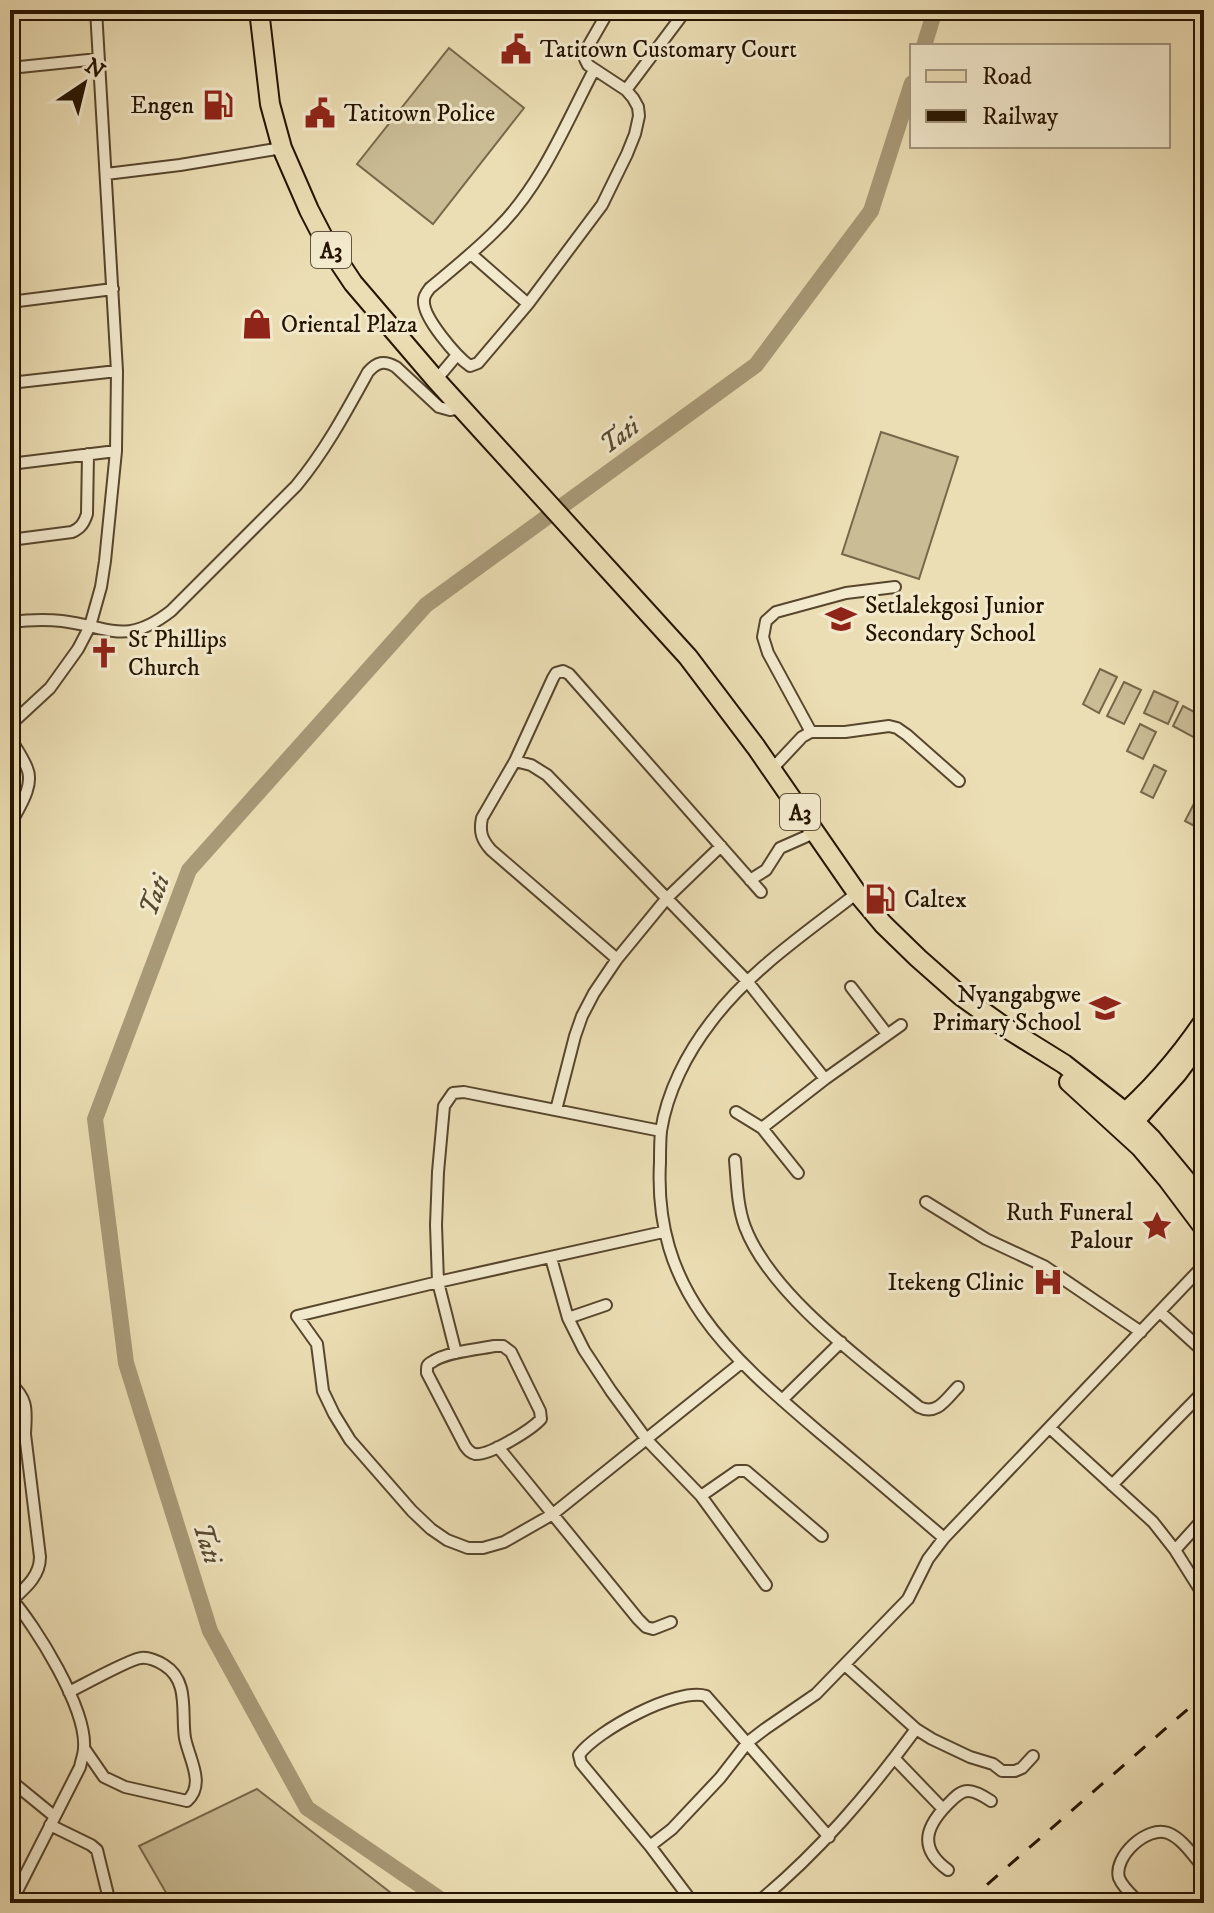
<svg xmlns="http://www.w3.org/2000/svg" width="1214" height="1913" font-family="'IM FELL DW Pica',serif">
<rect width="100%" height="100%" fill="#ecdeb4"/>
<filter id="stains"><feTurbulence type="fractalNoise" baseFrequency=".0025" numOctaves="4"/><feColorMatrix values="0 0 0 0 .2 0 0 0 0 .09 0 0 0 0 .02 0 0 0 .5 -.17"/></filter>
<radialGradient id="worn" r=".72"><stop offset=".6" stop-color="#630" stop-opacity="0"/><stop offset="1" stop-color="#630" stop-opacity=".3"/></radialGradient>
<path fill="#cabc95" stroke="#78684a" stroke-width="2" d="M449,48L524,108L433,224L357,164Z
M881,432L958,457L919,579L842,554Z
M1100,669L1117,677L1099,713L1083,704Z
M1124,682L1141,690L1124,724L1107,716Z
M1154,691L1178,702L1168,724L1144,713Z
M1183,706L1204,717V722L1195,738L1173,726Z
M1140,724L1156,732L1143,759L1127,751Z
M1154,765L1166,771L1153,798L1141,792Z
M1204,784V831L1185,821Z
M257,1789L404,1903H172L139,1846Z"/>
<g fill="none" stroke-linecap="round" stroke-linejoin="round">
<path stroke="#a89977" stroke-width="16" d="M924,46L935,10
M446,1903L307,1808L210,1631L126,1363L95,1119L189,870L426,605L756,365L871,211L912,83"/>
<g stroke="#57462d" stroke-width="14">
<path id="street" d="M10,68L98,59
M594,70C566,123 542,184 499,227C478,249 454,268 430,288C427,292 424,295 424,300C422,317 457,357 470,366L478,363L528,304L602,205L627,154L635,134L639,116L638,107L633,98L626,90L588,65L585,59L586,50L609,10
M626,90L686,10
M106,174L180,165L282,148
M471,254L528,304
M10,302L113,289
M436,380L457,355
M10,383L117,371
M10,464L116,451
M10,540L72,532C81,528 84,523 87,514L88,454
M10,622C27,620 44,619 62,621C110,627 126,646 171,611L296,486C325,451 346,412 368,372C377,362 384,360 396,367L439,407L450,410L461,408
M10,725L50,688L78,649L90,626L101,587L105,561L116,451L117,371L96,10
M811,732L768,653L763,637L766,621L776,612L846,593L895,587
M10,738C16,748 23,758 27,768C35,786 18,809 10,825
M515,761L553,678L556,673L563,671L569,674L761,892
M772,769L802,737L811,732H845L889,726L897,728L907,735L959,781
M750,880L766,870L780,848L814,833
M857,893C806,933 750,970 711,1022C687,1053 667,1092 661,1131C660,1141 660,1152 660,1162C653,1291 729,1355 819,1432C861,1467 903,1503 944,1538
M617,959L491,850C482,840 479,832 482,818L515,761L531,765L547,775L747,981L825,1079
M851,987L887,1034
M556,1110L575,1036L582,1016L594,993L617,959L667,898L721,846
M736,1112L762,1128L798,1173
M762,1128L825,1079L901,1025
M735,1160C737,1182 737,1205 745,1227C771,1295 863,1361 919,1407C937,1416 946,1399 958,1387
M926,1202L986,1239L1044,1266L1141,1332
M663,1232L438,1282L297,1316L317,1344L323,1391L334,1414L350,1440L412,1511L431,1529L447,1540L468,1548H483L504,1542L553,1514L741,1363
M551,1258L568,1318L584,1350L611,1391L647,1440L701,1496L766,1585
M1160,1312L1204,1352
M568,1318L606,1305
M495,1346H503L511,1352L540,1411L541,1419C531,1430 489,1456 475,1454C470,1453 468,1450 465,1446L427,1373C427,1367 426,1365 432,1362C445,1352 479,1349 495,1346Z
M456,1353L438,1282L436,1225L438,1172L444,1106L453,1093L464,1092L661,1131
M10,1383C29,1400 26,1411 25,1434L10,1439
M782,1400L841,1342
M1050,1428L1153,1522L1175,1550L1204,1596
M498,1447L638,1619L646,1627L653,1629L671,1622
M1112,1485L1204,1391
M701,1496L737,1471H746L822,1536
M1175,1550L1204,1518
M10,1597C36,1626 87,1709 84,1748C84,1754 81,1761 80,1767L11,1903
M10,1602C24,1589 40,1577 40,1557L25,1434
M845,1665L916,1729L932,1739L970,1757L993,1764L1002,1771H1015L1022,1768L1033,1756
M69,1692C81,1686 132,1658 141,1658C148,1657 158,1661 164,1665C190,1681 181,1713 185,1738C189,1759 206,1784 187,1801L125,1787L104,1777L84,1748
M894,1758L943,1809
M10,1780L54,1816
M50,1825L91,1845L97,1850L110,1903
M650,1846L672,1829L720,1778L748,1742L765,1729L816,1694L908,1599L928,1559L944,1538L1204,1265
M948,1870C916,1847 927,1824 951,1801C956,1796 961,1791 968,1791C975,1791 985,1797 991,1801
M693,1903L650,1846L581,1763L579,1755C596,1731 677,1687 706,1696L829,1837
M757,1903C819,1852 868,1794 916,1729
M1140,1903C1133,1896 1123,1888 1119,1878C1113,1857 1147,1825 1168,1833C1183,1839 1193,1856 1204,1868"/>
</g>
<g stroke="#251400" stroke-width="20">
<path id="primary" d="M1115,1120C1149,1091 1179,1056 1204,1019
M1128,1130L1178,1074L1204,1039"/>
</g>
<g stroke="#251400" stroke-width="22">
<path id="highway" d="M259,10L270,104L282,148L309,210L325,241L353,283L436,380L688,657L756,747L857,893L883,924L918,958L961,996L1006,1028L1064,1064L1125,1112L1151,1138L1204,1202
M1069,1082L1140,1147L1168,1180L1204,1228"/>
</g>
<use href="#street" stroke="#f3eace" stroke-width="10"/>
<use href="#primary" stroke="#ecdeb4" stroke-width="16"/>
<use href="#highway" stroke="#ecdeb4" stroke-width="18"/>
<path stroke="#251400" stroke-width="3" stroke-dasharray="14 14" stroke-linecap="butt" d="M966,1903L1204,1695"/>
</g>
<defs>
<g id="civic-bare" transform="scale(2.4)"><path d="M-.6-6.5H3V-4.5H.6V-3L4-1V1h2V6H-6V1h2V-1L-.6-3ZM-1.2 2.5V6h2.4V2.5Z" fill="#8f2418" stroke="#f3eace" stroke-width="2.5" paint-order="stroke"/></g>
<g id="fuel-bare" transform="scale(2.4)"><path d="M-5.5-6h7V0h2V4h1.3V-2.5L3-4.5l.8-.8L6-3V5H2.5V1h-1V6h-7ZM-4.2-4.7v3.2H.2V-4.7Z" fill="#8f2418" stroke="#f3eace" stroke-width="2.5" paint-order="stroke"/></g>
<g id="shop-bare" transform="scale(2.4)"><path d="M-5-2.5h2.3a2.7 3.5 0 0 1 5.4 0H5L5.5 6h-11ZM-1.5-2.5h3a1.5 2.3 0 0 0-3 0Z" fill="#8f2418" stroke="#f3eace" stroke-width="2.5" paint-order="stroke"/></g>
<g id="school-bare" transform="scale(2.4)"><path d="M0-5L7-2L0 1L-7-2ZM-4 1L0 2.5L4 1V4Q0 6-4 4Z" fill="#8f2418" stroke="#f3eace" stroke-width="2.5" paint-order="stroke"/></g>
<g id="church-bare" transform="scale(2.4)"><path d="M-1.2-6h2.4v3.5h3.3v2.4h-3.3V6h-2.4V-.1h-3.3v-2.4h3.3Z" fill="#8f2418" stroke="#f3eace" stroke-width="2.5" paint-order="stroke"/></g>
<g id="sight-bare" transform="scale(2.4)"><path d="M0-6L1.8-2.2L6-1.7L2.9 1.2L3.7 5.4L0 3.3L-3.7 5.4L-2.9 1.2L-6-1.7L-1.8-2.2Z" fill="#8f2418" stroke="#f3eace" stroke-width="2.5" paint-order="stroke"/></g>
<g id="hospital-bare" transform="scale(2.4)"><path d="M-5-5h3v3.5h4V-5h3V5h-3V1.5h-4V5h-3Z" fill="#8f2418" stroke="#f3eace" stroke-width="2.5" paint-order="stroke"/></g>
</defs>
<g fill-rule="evenodd">
<use href="#civic-bare" x="516" y="49"/>
<use href="#fuel-bare" x="218" y="105"/>
<use href="#civic-bare" x="320" y="113"/>
<use href="#shop-bare" x="257" y="324"/>
<use href="#school-bare" x="841" y="619"/>
<use href="#church-bare" x="104" y="653"/>
<use href="#fuel-bare" x="880" y="899"/>
<use href="#school-bare" x="1105" y="1008"/>
<use href="#sight-bare" x="1157" y="1226"/>
<use href="#hospital-bare" x="1048" y="1282"/>
</g>
<g text-anchor="middle" stroke-width="6" stroke-linejoin="round" paint-order="stroke">
<g fill="#f3eace" stroke="#63543e" stroke-width="2">
<rect x="311" y="232" width="40" height="36" rx="6"/>
<rect x="780" y="794" width="40" height="36" rx="6"/>
</g>
<g font-size="22" font-weight="bold" fill="#251400">
<text x="331" y="258">A3</text>
<text x="800" y="820">A3</text>
</g>
<g font-size="24" fill="#251400" stroke="#f3eace" text-anchor="start">
<text x="540" y="57">Tatitown Customary Court</text>
<text x="194" y="113" text-anchor="end">Engen</text>
<text x="344" y="121">Tatitown Police</text>
<text x="281" y="332">Oriental Plaza</text>
<text x="865" y="613">Setlalekgosi Junior<tspan x="865" dy="28">Secondary School</tspan></text>
<text x="128" y="647">St Phillips<tspan x="128" dy="28">Church</tspan></text>
<text x="904" y="907">Caltex</text>
<text x="1081" y="1002" text-anchor="end">Nyangabgwe<tspan x="1081" dy="28">Primary School</tspan></text>
<text x="1133" y="1220" text-anchor="end">Ruth Funeral<tspan x="1133" dy="28">Palour</tspan></text>
<text x="1024" y="1290" text-anchor="end">Itekeng Clinic</text>
</g>
<g font-size="26" font-style="italic" fill="#594930" stroke="#f3eace">
<text transform="translate(619 435) rotate(-36)" y="9">Tati</text>
<text transform="translate(154 895) rotate(-69)" y="9">Tati</text>
<text transform="translate(208 1543) rotate(73)" y="9">Tati</text>
</g>
</g>
<rect width="1214" height="1913" fill="none" stroke="#ecdeb4" stroke-width="40"/>
<rect x="12" y="12" width="1190" height="1889" fill="none" stroke="#251400" stroke-width="4"/>
<rect x="20" y="20" width="1174" height="1873" fill="none" stroke="#251400" stroke-width="2"/>
<rect x="910" y="44" width="260" height="104" fill="#f3eace" stroke="#a1947c" stroke-width="2"/>
<rect x="926" y="70" width="40" height="12" fill="#ecdeb4" stroke="#a1947c" stroke-width="2"/>
<text x="982" y="84" font-size="24" fill="#251400">Road</text>
<rect x="926" y="110" width="40" height="12" fill="#251400" stroke="#a1947c" stroke-width="2"/>
<text x="982" y="124" font-size="24" fill="#251400">Railway</text>
<g transform="translate(84 84) rotate(35)" stroke="#f3eace" stroke-width="6" paint-order="stroke">
<path d="M0-6L14 30L0 20L-14 30Z" fill="#251400"/>
<text y="-12" font-size="22" font-weight="bold" text-anchor="middle" fill="#251400">N</text>
</g>
<rect width="100%" height="100%" filter="url(#stains)"/>
<rect width="100%" height="100%" fill="url(#worn)"/>
</svg>
